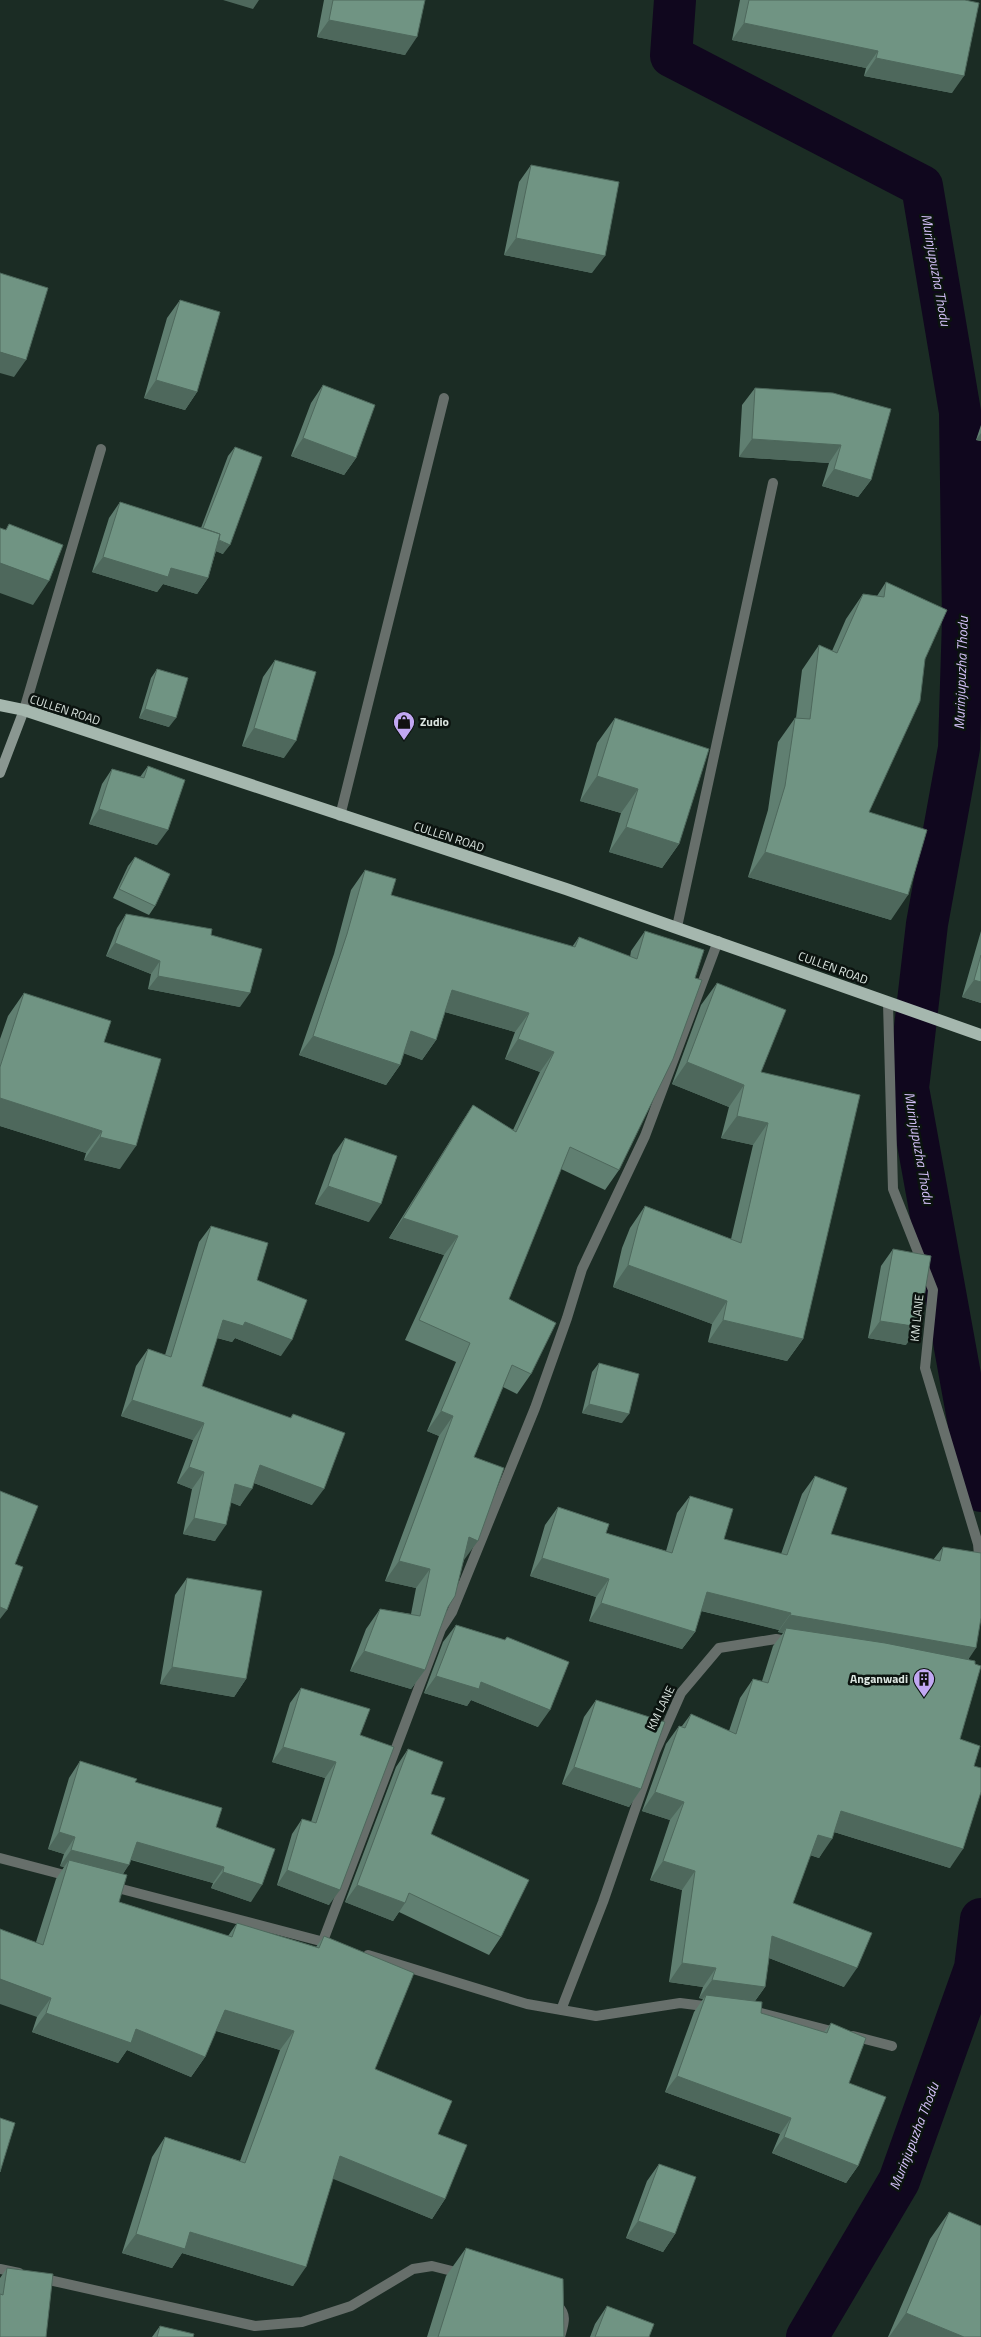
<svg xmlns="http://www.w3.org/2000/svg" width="981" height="2337" font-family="'Titillium Web',sans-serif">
<rect width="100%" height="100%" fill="#1b2c24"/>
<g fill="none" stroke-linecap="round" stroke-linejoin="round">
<path stroke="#10071e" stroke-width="42" d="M675,0L671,56L922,186L960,412L963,620L959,748L927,924L908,1088L981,1491
M807,2337L899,2181L975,1968L981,1919"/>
<path stroke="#676f6b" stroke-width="10" d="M340,816L444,398"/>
<path stroke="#676f6b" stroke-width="10" d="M24,710L101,449
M677,927L773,483
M888,1003L893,1189L933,1290L925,1368L978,1544L981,1576
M0,1858L72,1877
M110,1886L328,1943
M323,1941L441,1629L452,1612L535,1408L567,1318L582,1269L645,1136L718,941
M368,1955L527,2004L596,2016L680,2003L712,2007
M561,2010L603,1902L655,1752L681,1693L719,1648L776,1639L791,1642
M761,2013L839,2033
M853,2036L892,2046
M0,2269L19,2273
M40,2278L255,2326L302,2322L351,2306L413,2269L432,2266L464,2274
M558,2306C568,2316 563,2325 560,2337"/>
<path stroke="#8a9791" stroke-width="10" d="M0,773L24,710"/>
<path stroke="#a5b7ae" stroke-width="12" d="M0,705L24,710L566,889L981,1035"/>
</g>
<path fill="#607f71" d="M324,0H425L405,55L317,37Z
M740,0H965L952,93L864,76L866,68L732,40Z
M531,165L592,273L504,255L519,182Z
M180,300L197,392L185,410L144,398L167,318Z
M323,385L356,458L344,475L291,456L311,403Z
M755,388L833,393L871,480L858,497L822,486L829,463L739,457L742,405Z
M981,425V441L976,440Z
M235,447L223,554L216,551L208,578L197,594L163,584L157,592L92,572L109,518L120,502L201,528L228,456Z
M886,582L925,659L869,812L891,920L748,877L768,810L778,742L795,718H796L802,670L819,645L832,651L846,619L863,594L877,596Z
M275,660L284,758L242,746L263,677Z
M157,669L169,727L139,718L151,678Z
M615,718L679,844L662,868L609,852L621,813L580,801L597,743Z
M148,766L157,845L89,824L102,784L112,769L140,777Z
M135,857L155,906L149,915L113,898L128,866Z
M365,870L391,895L572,947L579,937L630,957L631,951L645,931L619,1170L605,1190L561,1169L509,1299L531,1374L517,1394L503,1387L474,1457L464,1560L448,1607L425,1670L411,1689L350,1671L366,1629L380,1609L411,1614L416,1588L385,1581L439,1436L427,1431L456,1362L405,1340L444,1255L389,1238L460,1125L473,1105L513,1130L540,1072L505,1059L515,1032L445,1012L436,1040L422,1060L404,1053L400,1065L386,1085L299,1055L334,954L351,890Z
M126,914L211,935L240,1007L148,989L151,974L106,956L117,928Z
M981,931V1003L962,997Z
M717,983L761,1072L803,1339L787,1361L708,1342L712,1324L613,1287L622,1248L630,1228L645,1206L731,1239L753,1145L721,1138L729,1107L672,1084L701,1005Z
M24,993L104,1042L120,1169L84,1160L86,1153L0,1126V1039L8,1016Z
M345,1138L369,1222L315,1204L333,1155Z
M211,1226L257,1280L281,1356L235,1338L232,1342L217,1338L202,1386L290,1418L293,1414L312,1505L254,1483L240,1506L231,1502L215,1541L183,1534L192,1489L177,1483L193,1440L121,1416L136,1366L148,1349L165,1355L199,1242Z
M893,1249L906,1345L868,1338L881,1266Z
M599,1363L622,1423L582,1413L592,1372Z
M815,1476L831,1534L933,1560L943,1547L969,1659L960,1739L974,1766L950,1868L834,1832L819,1858L810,1855L793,1903L844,1987L769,1958L765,1987L755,2001L761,2013L824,2032L831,2023L849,2083L858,2166L846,2183L772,2153L780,2134L665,2092L694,2012L703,1999L699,1998L703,1987L669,1982L682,1890L650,1880L670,1820L642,1811L666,1744L679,1726H682L691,1714L729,1731L740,1698L753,1679L762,1681L773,1646L783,1633L778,1632L779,1630L701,1611L695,1632L682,1649L589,1621L596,1597L530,1576L545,1525L558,1507L606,1533L666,1551L677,1513L690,1496L724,1539L781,1554L802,1494Z
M187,1578L246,1679L234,1697L160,1684L175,1595Z
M456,1625L505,1640L507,1637L538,1727L471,1700L467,1706L424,1693L443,1642Z
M301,1688L360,1735L329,1905L277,1885L292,1834L302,1819L311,1822L325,1778L272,1762L290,1703Z
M596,1700L641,1789L629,1807L562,1784L584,1717Z
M408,1749L431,1794V1834L501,1937L489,1955L399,1912L393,1921L345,1902L396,1767Z
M80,1761L135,1782L216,1827L251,1902L211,1888L213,1883L131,1860L123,1874L119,1902L228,1936L237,1923L316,1947L324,1936L375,2069L438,2134L445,2199L432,2219L333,2178L293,2286L182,2253L172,2268L122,2253L152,2157L165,2137L240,2161L280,2050L216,2031L205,2057L191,2077L127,2050L118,2063L32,2032L37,2017L36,1942L56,1879L64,1867L60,1866L64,1854L48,1849L69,1778Z
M659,2164L675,2234L663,2252L626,2238L647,2181Z
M949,2212L981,2337H888L930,2239Z
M466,2248L564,2337H427L446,2276Z
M7,2268L0,2337V2278Z
M607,2306L649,2337H590L595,2324Z
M160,2326L193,2337H152Z"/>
<path fill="#4e685c" d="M223,0H259L253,9Z
M329,20L417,37L405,55L317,37Z
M744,23L878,51L866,68L732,40Z
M876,58L964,76L952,93L864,76Z
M516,238L605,256L592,273L504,255Z
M0,352L26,360L14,377L0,373Z
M156,380L197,392L185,410L144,398Z
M981,433V441L976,440Z
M303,438L356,458L344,475L291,456Z
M752,439L841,445L829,463L739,457Z
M834,469L871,480L858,497L822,486Z
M201,533L230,545L223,554L195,543Z
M103,557L171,568L208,578L197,594L163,584L157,592L92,572Z
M0,563L49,581L33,605L0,593Z
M145,709L176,718L169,727L139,718Z
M254,728L296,741L284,758L242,746Z
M597,776L638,789L621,813L580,801Z
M99,809L168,830L157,845L89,824Z
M626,827L679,844L662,868L609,852Z
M765,852L908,895L891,920L748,877Z
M115,943L160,961L151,974L106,956Z
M158,976L250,993L240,1007L148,989Z
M974,980L981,982V1003L962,997Z
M452,990L529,1013L515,1032L438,1010Z
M411,1031L436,1040L422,1060L397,1051Z
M313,1036L400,1065L386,1085L299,1055Z
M518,1039L554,1052L540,1072L505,1059Z
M687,1062L744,1085L729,1107L672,1084Z
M0,1098L102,1131L86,1153L0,1126Z
M737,1116L768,1123L753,1145L721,1138Z
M100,1137L136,1146L120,1169L84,1160Z
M328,1186L381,1204L369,1222L315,1204Z
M403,1218L458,1236L444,1255L389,1238Z
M628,1265L727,1301L712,1324L613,1287Z
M223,1320L245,1322L292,1340L281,1356L235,1338L232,1342L211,1336Z
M723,1320L803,1339L787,1361L708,1342Z
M880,1321L919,1327L906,1345L868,1338Z
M132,1400L204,1423L193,1440L121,1416Z
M589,1404L629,1414L622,1423L582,1413Z
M441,1411L453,1416L439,1436L427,1431Z
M260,1465L324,1489L312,1505L249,1481Z
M189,1467L204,1472L192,1489L177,1483Z
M235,1484L252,1489L240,1506L224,1500Z
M194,1518L226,1525L215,1541L183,1534Z
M469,1537L478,1541L464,1560L455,1557Z
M542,1558L609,1579L596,1597L530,1576Z
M399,1561L430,1569L416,1588L385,1581Z
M707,1592L791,1613L779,1630L694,1609Z
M601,1603L695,1632L682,1649L589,1621Z
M0,1607L7,1610L0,1619Z
M790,1615L976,1648L964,1666L786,1628L783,1633L778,1632Z
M364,1651L425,1670L411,1689L350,1671Z
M172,1667L246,1679L234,1697L160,1684Z
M436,1676L481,1682L550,1710L538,1727L471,1700L467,1706L424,1693Z
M283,1747L336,1762L325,1778L272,1762Z
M574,1767L641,1789L629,1807L562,1784Z
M655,1792L684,1802L670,1820L642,1811Z
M841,1811L963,1849L950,1868L828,1830Z
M59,1832L75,1837L64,1854L48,1849Z
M818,1835L832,1839L819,1858L804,1853Z
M137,1842L224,1867L213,1883L126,1858Z
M71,1850L129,1865L118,1881L69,1860L64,1867L60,1866Z
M663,1861L695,1871L682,1890L650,1880Z
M287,1870L340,1890L329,1905L277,1885Z
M223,1872L262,1885L251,1902L211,1888Z
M357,1885L405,1903L393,1921L345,1902Z
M772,1936L857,1968L844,1987L759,1954Z
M682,1963L716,1968L703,1987L669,1982Z
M0,1979L51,1998L37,2017L0,2004Z
M712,1980L765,1987L752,2005L706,1995L703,1999L699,1998Z
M225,2010L294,2031L280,2050L211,2029Z
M46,2013L136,2029L205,2057L191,2077L127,2050L118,2063L32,2032Z
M677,2076L791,2118L780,2134L665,2092Z
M784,2137L858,2166L846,2183L772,2153Z
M340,2156L445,2199L432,2219L326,2176Z
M638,2221L675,2234L663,2252L626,2238Z
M190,2232L306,2267L293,2286L182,2253L172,2268L122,2253L136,2234Z
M906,2313L964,2337H889Z"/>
<path fill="#709483" stroke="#4e685c" d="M333,0H425L417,37L329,20Z
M749,0H965L979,3L964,76L876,58L878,51L744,23Z
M531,165L619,182L605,256L516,238Z
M0,273L48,288L26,360L0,352Z
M180,300L220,312L197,392L156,380Z
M323,385L375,405L356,458L303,438Z
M755,388L833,393L891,409L871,480L834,469L841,445L752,439Z
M235,447L262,457L230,545L219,540L220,534L203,528Z
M120,502L220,534L208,578L171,568L168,577L103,557Z
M9,524L63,545L49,581L0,563V528L6,530Z
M886,582L947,610L925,659L920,701L869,812L927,830L908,895L765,852L785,786L795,718L810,719L819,645L837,653L863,594L884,597Z
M275,660L316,672L296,741L254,728Z
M157,669L188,678L176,718L145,709Z
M615,718L709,749L679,844L626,827L638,789L597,776Z
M148,766L185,780L168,830L99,809L112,769L144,778Z
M135,857L170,874L155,906L119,889Z
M365,870L396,879L391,895L575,947L579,937L637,959L645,931L704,950L695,978L702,980L673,1059L619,1170L570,1147L509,1299L556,1323L531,1374L512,1365L474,1457L504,1468L478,1541L469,1537L455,1596L448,1607L425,1670L364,1651L380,1609L420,1616L430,1569L399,1561L453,1416L441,1411L470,1343L419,1320L458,1236L403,1218L473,1105L516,1132L554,1052L518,1039L529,1013L452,990L436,1040L411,1031L400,1065L313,1036L347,934Z
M126,914L212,929L211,935L262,949L250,993L158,976L160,961L115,943Z
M981,955V982L974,980Z
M717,983L786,1010L761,1072L860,1095L803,1339L723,1320L727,1301L628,1265L638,1226L645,1206L741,1243L768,1123L737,1116L744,1085L687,1062Z
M24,993L111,1021L104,1042L161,1059L136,1146L100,1137L102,1131L0,1098V1067Z
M345,1138L397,1156L381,1204L328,1186Z
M211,1226L268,1243L257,1280L307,1300L292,1340L245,1322L243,1326L223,1320L202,1386L291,1418L293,1414L345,1433L324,1489L260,1465L252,1489L235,1484L226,1525L194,1518L204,1472L189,1467L204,1423L132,1400L148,1349L171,1357Z
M893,1249L931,1256L919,1327L880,1321Z
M599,1363L639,1374L629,1414L589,1404Z
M815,1476L847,1488L831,1534L940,1561L943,1547L981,1553V1618L976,1648L790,1615L791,1613L707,1592L695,1632L601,1603L609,1579L542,1558L558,1507L609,1524L606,1533L672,1553L690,1496L733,1509L724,1539L787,1555Z
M0,1491L38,1506L15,1564L23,1567L7,1610L0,1607Z
M187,1578L262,1591L246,1679L172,1667Z
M456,1625L505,1640L507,1637L569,1662L550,1710L481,1682L479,1689L436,1676Z
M786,1628L885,1643L975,1661V1664L981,1666L960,1739L980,1746L974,1766L981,1768V1792L963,1849L841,1811L832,1839L818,1835L793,1903L872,1933L857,1968L772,1936L765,1987L712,1980L716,1968L682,1963L695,1871L663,1861L684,1802L655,1792L679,1726L685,1728L691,1714L736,1734L753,1679L768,1683Z
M301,1688L370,1709L360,1735L394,1747L340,1890L287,1870L302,1819L316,1823L336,1762L283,1747Z
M596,1700L665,1722L641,1789L574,1767Z
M408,1749L443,1762L431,1794L445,1798L431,1834L529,1880L501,1937L409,1893L405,1903L357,1885Z
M80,1761L137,1779L135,1782L222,1808L216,1827L275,1849L262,1885L223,1872L224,1867L137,1842L129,1865L71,1850L75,1837L59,1832Z
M69,1860L127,1875L119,1902L232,1937L237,1923L319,1948L324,1936L414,1973L375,2069L452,2101L438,2134L467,2145L445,2199L340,2156L306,2267L190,2232L185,2249L136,2234L165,2137L245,2163L294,2031L225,2010L205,2057L136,2029L131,2043L46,2013L51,1998L0,1979V1929L43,1945Z
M706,1995L762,2002L761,2013L827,2033L831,2023L866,2038L849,2083L886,2097L858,2166L784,2137L791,2118L677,2076Z
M0,2118L15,2123L0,2172Z
M659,2164L696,2177L675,2234L638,2221Z
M949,2212L981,2226V2337H964L906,2313Z
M466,2248L563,2279L564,2337H438Z
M7,2268L53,2274L46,2337H0V2294L3,2295Z
M607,2306L654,2324L649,2337H595Z
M160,2326L194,2334L193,2337H157Z"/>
<defs>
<g id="shop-pin" transform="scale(1.125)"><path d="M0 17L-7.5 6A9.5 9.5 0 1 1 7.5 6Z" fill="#c2a8f3" stroke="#0b130f"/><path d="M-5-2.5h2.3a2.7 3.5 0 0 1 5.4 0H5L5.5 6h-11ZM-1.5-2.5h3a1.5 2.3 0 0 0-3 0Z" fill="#111"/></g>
<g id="building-pin" transform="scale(1.125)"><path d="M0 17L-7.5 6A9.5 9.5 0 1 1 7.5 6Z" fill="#c2a8f3" stroke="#0b130f"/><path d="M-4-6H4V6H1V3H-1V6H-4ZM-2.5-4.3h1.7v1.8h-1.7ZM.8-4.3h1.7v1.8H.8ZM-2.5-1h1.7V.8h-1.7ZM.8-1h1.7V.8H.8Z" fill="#111"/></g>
</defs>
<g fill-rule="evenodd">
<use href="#shop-pin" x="404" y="722"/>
<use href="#building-pin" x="924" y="1679"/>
</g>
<g text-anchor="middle" stroke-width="5" stroke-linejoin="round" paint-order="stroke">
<g font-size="12" fill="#dbe5e0" stroke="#0b130f">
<text transform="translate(65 710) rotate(18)" y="4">CULLEN ROAD</text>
<text transform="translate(449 837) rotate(18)" y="4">CULLEN ROAD</text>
<text transform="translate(833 968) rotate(20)" y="4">CULLEN ROAD</text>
<text transform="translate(917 1318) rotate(-84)" y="4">KM LANE</text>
<text transform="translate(661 1708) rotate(-64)" y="4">KM LANE</text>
</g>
<g font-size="12" font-weight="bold" fill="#dbe5e0" stroke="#0b130f" text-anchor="start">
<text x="420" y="726">Zudio</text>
<text x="908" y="1683" text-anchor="end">Anganwadi</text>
</g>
<g font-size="14" font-style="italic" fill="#d3c0f7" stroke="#0b130f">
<text transform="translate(936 270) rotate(80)" y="5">Murinjupuzha Thodu</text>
<text transform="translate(961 673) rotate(-88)" y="5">Murinjupuzha Thodu</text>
<text transform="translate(919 1148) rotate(80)" y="5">Murinjupuzha Thodu</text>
<text transform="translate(914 2136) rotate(-69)" y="5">Murinjupuzha Thodu</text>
</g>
</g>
</svg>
